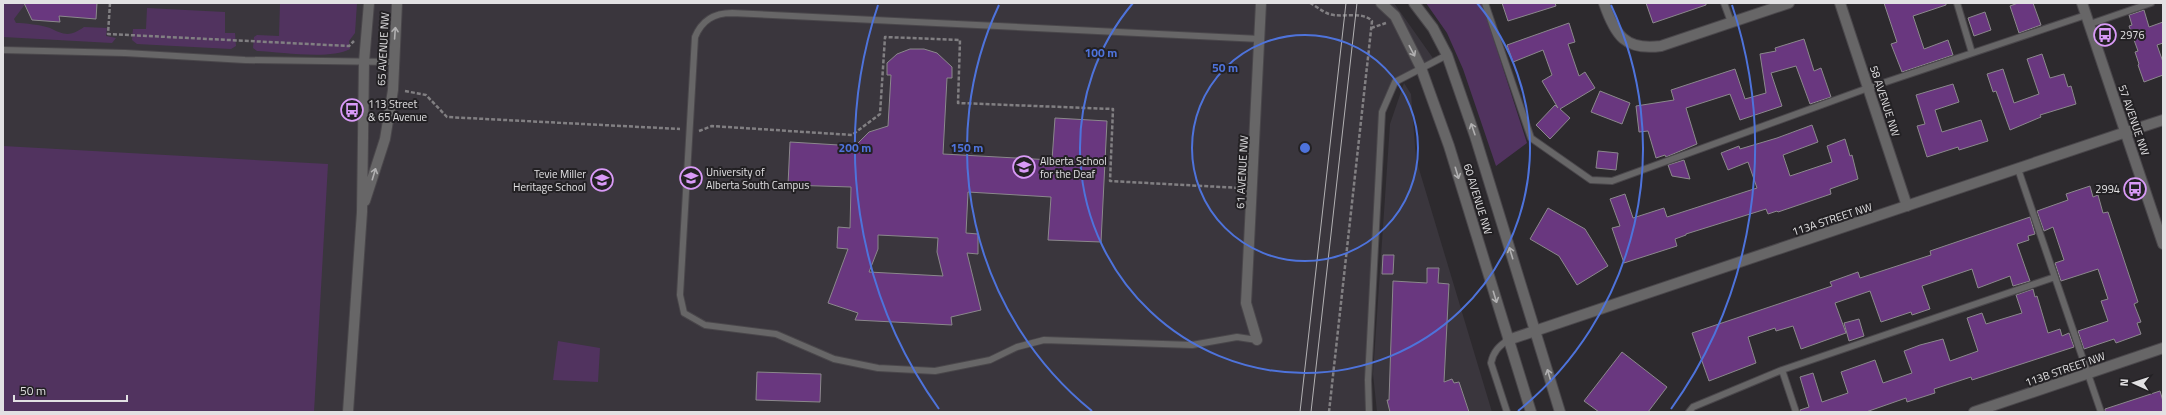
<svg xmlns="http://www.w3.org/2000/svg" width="2166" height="415" font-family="'Titillium Web',sans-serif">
<rect width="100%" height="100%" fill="#2d2a2e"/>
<path fill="#3a363d" d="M3,3H1394L1435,61L1395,82L1382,112L1369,412H3Z
M1404,83L1411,94L1416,159L1492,412H1377L1373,374L1390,124Z"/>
<path fill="#51335f" d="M3,3H26L14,19L16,23C24,23 42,25 50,28C64,35 70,37 84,27L107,28L106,36L116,38L112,43L3,37Z
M280,3H357L355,33L349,41L350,49C330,60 281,52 257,51L253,48L254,37L257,35L279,36Z
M1426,3H1482L1527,143L1496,166L1463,69L1447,33Z
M147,8L225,12V33H235L236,46L231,49L137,44L132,40L133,29H146Z
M3,146L328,164L314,412H3Z
M558,341L600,348L598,382L553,380Z"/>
<path fill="#69377f" stroke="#8b888c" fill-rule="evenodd" d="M24,3H97L96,19L59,16L60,22L32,20Z
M1502,3H1555L1556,6L1508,21Z
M1646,3H1706V5L1653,23Z
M1884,3H1946V5L1913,16L1924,49L1948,40L1953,55L1902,72L1891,44L1897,42Z
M2018,3H2033L2041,25L2019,33L2010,6Z
M2144,10L2149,27L2163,22V43L2157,45L2163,62V75L2144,82L2138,65L2139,64L2135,52L2138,51L2129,26L2132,25L2129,15Z
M1985,12L1991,30L1974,36L1968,18Z
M1569,23L1575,42L1568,44L1579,76L1585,72L1595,88L1560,109L1570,118L1550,139L1536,125L1555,105L1558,108L1542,81L1552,75L1543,50L1513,62L1507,45Z
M1804,39L1814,71L1821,68L1831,97L1810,104L1796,66L1771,73L1782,106L1740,120L1730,94L1686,108L1697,144L1666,157L1665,155L1656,158L1648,131L1639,132L1636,106L1674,100L1671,90L1735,69L1745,99L1766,93L1760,54L1776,51L1775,48Z
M910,49H924L937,53L952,67V78H947L943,154L1052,160L1055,118L1107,121L1101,242L1048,240L1051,197L968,192L966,233L978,234V254L967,253L981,310L951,317L952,325L855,320L858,313L828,303L848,249L837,248L838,227L850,228L851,187L788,185L790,142L855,146L869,132L888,126L891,75H887V63L897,54ZM878,235L938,238L937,252L943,276L869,272L878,249Z
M2042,54L2050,78L2064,74L2068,87L2071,86L2076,104L2040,115L2041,117L2010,130L1996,91L1993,92L1987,74L2003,69L2014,103L2039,94L2027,59Z
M1953,84L1959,102L1935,110L1942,132L1981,120L1988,141L1959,150L1958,147L1927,157L1917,126L1925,124L1916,95Z
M1600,91L1630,103L1622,124L1591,112Z
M1812,125L1818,142L1783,155L1790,176L1832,162L1827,146L1845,139L1850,156L1852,155L1858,179L1830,189L1831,194L1778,212L1777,211L1768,214L1766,209L1686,234V235L1675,239L1677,246L1624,263L1612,228L1620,226L1610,199L1625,194L1633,218L1664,208L1667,217L1757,188L1748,162L1728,170L1721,153L1739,146L1740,149L1777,138Z
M1598,151L1618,153L1616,170L1596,168Z
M1684,160L1690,179L1672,176L1668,165Z
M2090,186L2093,197L2098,195L2103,213L2108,212L2138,302L2134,304L2141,322L2137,323L2141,334L2116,343L2114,339L2084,349L2078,331L2108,321L2101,301L2108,299L2098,269L2061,281L2055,263L2064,260L2053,227L2044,231L2037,211L2068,200L2066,194Z
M1548,208L1585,229L1608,266L1577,285L1559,256L1530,239Z
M2030,217L2035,234L2028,236L2029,240L2017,244L2030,281L2013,286L2010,276L1978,288L1972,269L1922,286L1930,309L1912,315L1911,312L1881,322L1870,291L1835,303L1846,333L1801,349L1793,326L1776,331L1775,328L1748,337L1756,363L1709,381L1692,333L1832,286L1830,282L1858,272L1860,278L1931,255L1930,251Z
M1383,255H1394L1393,274H1382Z
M1427,268H1439L1438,283L1449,284L1444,382L1452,379L1454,383L1459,382L1469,412H1390L1387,400H1389L1393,281L1427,283Z
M2033,289L2035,297L2037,296L2048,333L2060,329L2062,336L2069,333L2074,347L1972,380L1971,377L1934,389L1935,393L1907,402L1906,398L1866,412H1800V410L1809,407L1800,377L1813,373L1822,402L1848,393L1841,372L1875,360L1883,383L1912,373L1904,351L1920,345L1943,339L1950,361L1978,351L1967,318L1982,313L1986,324L2022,313L2016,295Z
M1859,319L1864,336L1849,341L1844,323Z
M1622,352L1667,387L1648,412H1599L1584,401Z
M757,372L821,374L820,402L756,400Z
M2160,391L2163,401V412H2105V409Z"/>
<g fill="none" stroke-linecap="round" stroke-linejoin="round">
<g stroke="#4a474b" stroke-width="8">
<path id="service" d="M1485,3L1531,138L1591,180L1612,181L1868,88L2086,15
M1724,3L1731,22
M1957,3L1972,53
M2090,24L2151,3
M3,50L125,53L245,60L393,62
M2018,169L2101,412
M1257,340L1237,337L1192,345L1044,340L1017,347L990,360L935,371L878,368L834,359L776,334L705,325L684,313L680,295L695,37C702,20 714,13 732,13L1260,39
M1782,370L1796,412
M1369,412L1368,380L1382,112L1395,82L1447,55
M1507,412L1491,363C1493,352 1499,346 1508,340
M1689,412L1693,407L1782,370L2055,277"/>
</g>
<g stroke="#4a474b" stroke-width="12">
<path id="minor" d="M1604,3C1615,35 1625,51 1661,46L1789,3
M1840,3L1907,206
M2126,132L2163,120
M365,201L385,139L393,90L397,3
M1257,340L1246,303L1261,3
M348,412L362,212L364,62L369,3
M1974,412L2163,348"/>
</g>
<g stroke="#4a474b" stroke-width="12">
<path id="tertiary" d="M1381,3L1395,16L1421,68L1449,146L1531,412
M1414,3L1433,28L1447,55L1475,136L1560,412
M2082,3L2163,244
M1508,340L2126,132"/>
</g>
<path stroke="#817f82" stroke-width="2.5" stroke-dasharray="4 2" stroke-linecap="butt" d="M110,3L108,34L349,46L354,41
M1310,3C1316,6 1323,12 1329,14C1341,18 1363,11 1372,21L1329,412
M1371,28L1386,23
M405,91L426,95L447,117L680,129
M699,131L712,126L852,135L880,114L885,37L960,40L958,103L1113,109L1110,181L1240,188"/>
<use href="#service" stroke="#676667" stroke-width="6"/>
<use href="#minor" stroke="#676667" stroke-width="10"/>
<use href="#tertiary" stroke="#676667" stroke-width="10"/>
<path stroke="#b3b2b4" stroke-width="1" d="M1300,412L1346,3
M1311,412L1357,3"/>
</g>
<defs><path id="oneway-shaft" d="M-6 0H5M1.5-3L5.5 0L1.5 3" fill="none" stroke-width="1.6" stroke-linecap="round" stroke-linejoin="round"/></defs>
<g stroke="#b1b0b1">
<use href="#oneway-shaft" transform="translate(395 33) rotate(-86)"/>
<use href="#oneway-shaft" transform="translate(1412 51) rotate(62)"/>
<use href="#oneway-shaft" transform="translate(1473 129) rotate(-109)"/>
<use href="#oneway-shaft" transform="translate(1457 173) rotate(73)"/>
<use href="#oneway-shaft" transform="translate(374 174) rotate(-73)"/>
<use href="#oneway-shaft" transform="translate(1511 253) rotate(-107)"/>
<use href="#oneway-shaft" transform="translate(1495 297) rotate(73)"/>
<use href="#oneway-shaft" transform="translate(1549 375) rotate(-107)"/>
</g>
<g fill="none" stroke="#4e73db" stroke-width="2">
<circle cx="1305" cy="148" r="113"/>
<path d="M1477 3A225 225 0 1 1 1133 3"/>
<path d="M1092 411A338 338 0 0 1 999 5M1611 5A338 338 0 0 1 1518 411"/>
<path d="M939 409A450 450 0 0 1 878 5M1732 5A450 450 0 0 1 1671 409"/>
</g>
<defs>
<g id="bus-ring" transform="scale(1.15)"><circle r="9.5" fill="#232124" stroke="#d99af7" stroke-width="1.5"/><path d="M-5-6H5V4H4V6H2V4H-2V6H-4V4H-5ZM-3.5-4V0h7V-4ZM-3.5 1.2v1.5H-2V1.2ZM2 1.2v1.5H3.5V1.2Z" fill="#d99af7"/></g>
<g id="school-ring" transform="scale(1.15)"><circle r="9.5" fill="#232124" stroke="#d99af7" stroke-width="1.5"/><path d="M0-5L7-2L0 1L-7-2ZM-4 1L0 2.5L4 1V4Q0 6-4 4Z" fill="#d99af7"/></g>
<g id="university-ring" transform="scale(1.15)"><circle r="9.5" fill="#232124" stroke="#d99af7" stroke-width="1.5"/><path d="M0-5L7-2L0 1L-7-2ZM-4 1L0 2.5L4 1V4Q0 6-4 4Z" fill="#d99af7"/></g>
</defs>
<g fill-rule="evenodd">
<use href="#bus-ring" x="2105" y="35"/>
<use href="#bus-ring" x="352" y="110"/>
<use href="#school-ring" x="1024" y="167"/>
<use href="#university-ring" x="691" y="178"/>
<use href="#school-ring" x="602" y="180"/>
<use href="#bus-ring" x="2135" y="189"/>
</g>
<g text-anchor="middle" stroke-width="4" stroke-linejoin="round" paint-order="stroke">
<g font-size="11" fill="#e2e1e3" stroke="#232124" text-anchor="start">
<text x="2120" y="39">2976</text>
<text x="368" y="108">113 Street<tspan x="368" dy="13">&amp; 65 Avenue</tspan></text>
<text x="1040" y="165">Alberta School<tspan x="1040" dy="13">for the Deaf</tspan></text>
<text x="706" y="176">University of<tspan x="706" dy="13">Alberta South Campus</tspan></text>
<text x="586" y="178" text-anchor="end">Tevie Miller<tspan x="586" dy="13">Heritage School</tspan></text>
<text x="2120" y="193" text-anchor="end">2994</text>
</g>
<g font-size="11" fill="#e2e1e3" stroke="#232124">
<text transform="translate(383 49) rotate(-87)" y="4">65 AVENUE NW</text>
<text transform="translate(1885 101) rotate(72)" y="4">58 AVENUE NW</text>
<text transform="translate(2134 120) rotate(71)" y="4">57 AVENUE NW</text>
<text transform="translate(1242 172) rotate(-87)" y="4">61 AVENUE NW</text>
<text transform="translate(1478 199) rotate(73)" y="4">60 AVENUE NW</text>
<text transform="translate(1832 219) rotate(-18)" y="4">113A STREET NW</text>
<text transform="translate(2065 369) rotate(-19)" y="4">113B STREET NW</text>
</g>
</g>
<circle cx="1305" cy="148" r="6" fill="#4e73db" stroke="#232124" stroke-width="2"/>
<g font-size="12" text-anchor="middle" font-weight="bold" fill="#4e73db" stroke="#232124" stroke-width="4" stroke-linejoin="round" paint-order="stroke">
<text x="1101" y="57">100 m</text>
<text x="1225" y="72">50 m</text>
<text x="967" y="152">150 m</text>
<text x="855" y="152">200 m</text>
</g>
<rect width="2166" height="415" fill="none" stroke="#e2e1e3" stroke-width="8"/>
<g transform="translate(2134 383) rotate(273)" stroke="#232124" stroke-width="3" paint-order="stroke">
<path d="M0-3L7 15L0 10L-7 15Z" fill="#e2e1e3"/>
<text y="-6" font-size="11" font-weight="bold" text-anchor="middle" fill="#e2e1e3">N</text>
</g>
<path d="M14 395v6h113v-6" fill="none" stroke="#e2e1e3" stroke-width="2"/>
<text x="20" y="395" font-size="12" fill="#e2e1e3" stroke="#232124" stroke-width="3" paint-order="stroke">50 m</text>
</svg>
